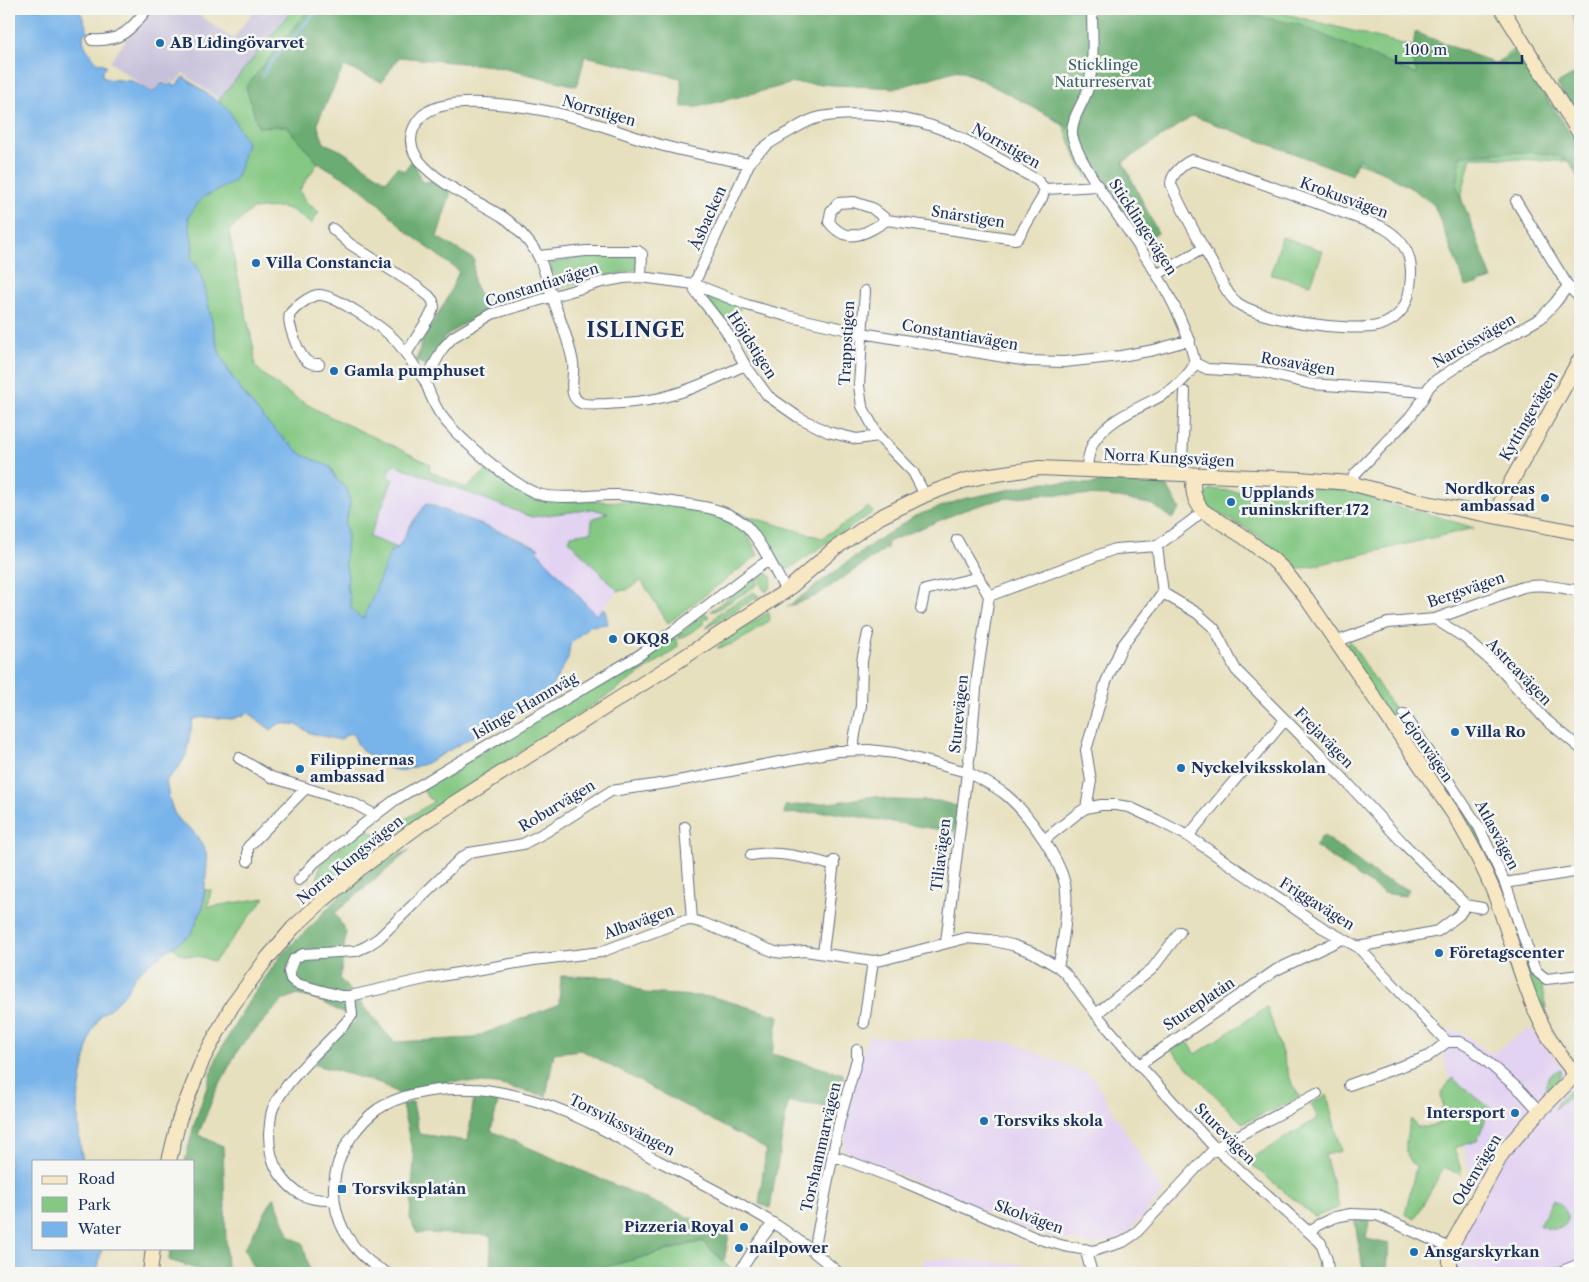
<svg xmlns="http://www.w3.org/2000/svg" width="1589" height="1282" font-family="'Libre Caslon Text',serif">
<rect width="100%" height="100%" fill="#f6f6f2"/>
<filter id="ink" filterUnits="userSpaceOnUse"><feTurbulence type="fractalNoise" baseFrequency=".02" numOctaves="2"/><feDisplacementMap in="SourceGraphic" scale="10" xChannelSelector="R" yChannelSelector="G"/><feConvolveMatrix kernelMatrix="1 2 1 2 8 2 1 2 1" color-interpolation-filters="sRGB"/></filter>
<filter id="wash" filterUnits="userSpaceOnUse"><feTurbulence type="fractalNoise" baseFrequency=".0096" numOctaves="4" result="noise"/><feDisplacementMap in="SourceGraphic" scale="20" xChannelSelector="R" yChannelSelector="G"/><feGaussianBlur stdDeviation="1.12" result="paint"/><feColorMatrix in="noise" values="0 0 0 0 0 0 0 0 0 0 0 0 0 0 0 0 0 1.4 0 .05"/><feComposite in="paint" operator="in"/></filter>
<g filter="url(#wash)">
<rect width="100%" height="100%" fill="#e7e0be"/>
<path fill="#e3d3f2" d="M393,464L532,517L593,509L609,514L591,532L572,535L569,541L618,591L596,615L535,549L539,547L507,533L462,518L427,503L410,526L398,548L368,537L393,481L387,476Z
M1532,1029L1558,1062L1576,1091L1580,1093V1273H1453L1454,1248L1475,1196L1438,1030L1461,1032L1491,1054L1524,1031Z
M868,1037L1011,1042L1092,1076L1163,1193L1125,1236L1094,1245L1035,1233L843,1150L852,1092Z
M927,1258L1056,1266V1273H913Z"/>
<path fill="#c6c0da" d="M149,9H191L233,39L255,9H294L227,105L183,73L175,83L171,80L168,85L162,81L153,93L110,62Z"/>
<path fill="#84c883" stroke="#507c70" d="M293,9H1267L1492,67L1514,49L1536,79L1551,105L1554,106L1580,148V160L1563,161L1471,157L1459,205L1409,181L1173,95L1105,164L1088,179L1075,155L1064,126L1028,102L996,84L959,71L918,63L539,47L353,56L287,120L319,161L299,191L307,203L319,212L311,224L292,210L281,207L252,209L229,231L234,260L254,350L255,366C286,399 343,423 385,442C400,449 415,457 430,464L429,471L467,488L490,467L524,494L535,500C583,502 630,500 678,506C694,508 712,509 727,517C743,525 751,539 758,555L668,623L641,580L627,590L618,591L569,541L571,535L591,532L592,519L608,513L593,509L532,517L393,464L387,476L393,480L369,537L398,548L368,608L364,618H361L351,610L347,585L348,575L345,563L347,535L345,524L350,504L347,489L337,480L330,467L303,455L281,436L263,418L241,390L230,374L220,354L215,337L205,288L199,269L190,258C194,243 187,231 189,216L220,99Z
M1282,237L1323,251L1311,284L1271,275Z
M604,254L637,256V269L557,289L550,263Z
M709,294L741,308L725,323L703,298Z
M1297,487L1329,488L1356,492L1395,506L1436,516L1474,528L1296,570L1256,534L1206,506L1204,496L1211,489L1239,492Z
M869,507L873,512L789,569L782,566L756,524L737,513L822,538Z
M763,571L769,574L772,578L770,587L766,592C760,587 758,577 763,571Z
M758,574L757,585L715,611H711Z
M753,592L759,596L706,628L719,613Z
M769,612L770,620C754,631 737,646 717,648L727,638Z
M704,614H707L709,617L708,619L706,617L704,620L705,623L680,639L678,636L680,634Z
M672,637H674L677,640L678,646L669,654L557,729L431,809L361,859L315,895L320,864L363,829L380,835L433,802V800L428,798L422,788Z
M1350,641L1398,715L1464,809L1482,840L1506,897L1503,898L1344,648Z
M205,890H211L208,907L265,898L250,916L214,962L203,957L183,955L172,947L191,934L203,907Z
M1508,904L1536,976L1541,982L1546,1009L1544,1010L1534,998L1504,905Z
M1267,1007L1293,1087L1301,1098L1242,1123L1171,1050L1188,1042L1196,1054Z
M1560,1069C1563,1081 1550,1089 1542,1098L1550,1075Z
M1452,1078L1490,1108L1477,1141L1454,1148L1461,1170L1460,1174L1444,1167L1415,1219L1405,1214L1416,1167C1401,1154 1406,1136 1411,1119L1417,1127H1430L1438,1124L1443,1106L1441,1094Z
M1580,1085V1092L1576,1091L1555,1109C1557,1098 1570,1089 1580,1085Z
M1327,1095L1341,1151L1325,1155L1339,1207L1315,1217L1247,1161L1318,1118L1311,1104Z
M1553,1200C1580,1214 1566,1239 1539,1225Z
M703,1241L735,1273H583Z"/>
<path fill="#6bac71" stroke="#436e68" d="M309,9H1224L1300,25L1417,75L1412,58L1415,32L1497,64L1518,52L1580,153V184C1577,176 1573,165 1566,160C1546,147 1486,154 1461,155L1457,187L1492,279L1466,287L1434,205L1414,190L1358,158L1352,175L1193,116L1123,162L1158,233L1141,240L1079,140L1066,125L961,69L897,88L794,83L698,107H682L681,78L585,56L577,86L493,66L399,57L382,82L344,66L318,121V127L324,143L342,151L386,181L397,167L404,171L412,160C418,167 417,174 422,182H428L433,179L451,192L437,237L474,259L473,281L488,310L460,326L444,338L430,367L416,361L423,339L447,299L459,271L407,232L379,204L355,184L317,162L286,126L258,127L246,87Z
M1572,9H1579L1580,43Z
M1580,71V121L1557,84Z
M1099,480L1147,481L1167,486L1180,509L1172,519L1153,505L1109,496L1043,494L1002,499L967,509L888,542L887,548L816,596L787,607L873,543L915,516L963,499L1045,482L1095,484Z
M874,796L890,800L938,801L960,807L954,832L829,812L784,814L785,806L837,802Z
M1323,835L1379,877L1409,890L1405,896L1383,893L1315,846Z
M410,850L335,913L346,932L340,979L394,1042L473,1038L559,1004L561,976L615,977L644,993L713,997L779,1016L772,1054L843,1074L840,1108L788,1102L770,1208L759,1204L766,1149L581,1050L554,1053L546,1096L497,1084L453,1081L399,1094L380,1083L312,1064L356,1020L314,998L295,995L283,1000L239,1048L215,1093L198,1135L223,1146L227,1273H201L200,1270L169,1260L170,1248H194V1161H185L194,1125L218,1054L247,1004L282,954L316,921L337,898L382,861Z
M474,1096L499,1098L491,1131L729,1235L724,1262L702,1241L583,1273H490L491,1235L417,1233L410,1220L414,1159L402,1105L413,1102L419,1134L468,1141Z
M274,1197L290,1237L303,1243L310,1273H256L244,1249Z
M1354,1217H1370L1366,1239L1389,1244L1387,1269L1391,1273H1367L1363,1269Z"/>
<path fill="#78b4ea" stroke="#4a72a4" d="M9,9H72L81,13L88,31L84,33C80,45 91,54 98,63L104,64L106,66L102,73L103,77L107,79L132,81L153,93L162,83L168,86L171,83L175,86L184,77L228,109L247,143L238,174L232,183L202,198L188,217L193,248L191,258L199,269L205,288L215,337L220,354L230,374L241,390L263,418L281,436L303,455L330,467L337,480L347,489L350,504L345,524L347,535L345,563L348,575L347,585L352,610L361,618H364L391,550L393,548H398L410,526L427,503C464,519 502,531 539,548L536,550L596,615L603,608L605,610L608,624L589,626L570,644L568,659L550,689L542,697L427,763L401,771L388,768L379,759L365,753L358,745L354,736L349,733L340,740L310,733L297,725L280,723L271,730L249,713L232,719L205,717L193,719L186,755L178,769L166,781L169,798L174,813L182,823L191,829L198,838L206,852L207,866L203,907L191,934L151,962L135,976L126,992L114,1005L100,1016L91,1033L82,1074L77,1106L80,1145L83,1161H34V1248H102L99,1261L98,1273H9Z"/>
<g fill="none" stroke-linecap="round" stroke-linejoin="round">
<path stroke="#78b4ea" stroke-width="2.5" d="M263,76L268,66L318,9"/>
</g>
</g>
<g filter="url(#ink)">
<g fill="none" stroke-linecap="round" stroke-linejoin="round">
<g stroke="#626d80" stroke-width="12">
<path id="street" d="M92,40C120,42 131,30 147,9
M1192,160L1222,169L1380,226C1398,235 1410,249 1411,270C1411,287 1409,307 1394,318C1390,321 1382,325 1377,326C1350,332 1253,320 1234,300C1224,290 1218,274 1211,261C1197,236 1182,211 1171,184C1171,174 1183,164 1192,160Z
M749,164L694,284L695,291L725,329L745,365L768,396L798,417L828,432L857,439L878,436
M1516,201L1568,286
M854,202L872,208L887,220C867,233 847,246 829,222L831,211L838,203Z
M887,220L1015,239L1018,238L1042,198L1045,189
M333,229L350,244L416,286L429,296L433,301L434,307L430,316L406,354
M539,256L586,251H638L642,254L641,277
M1158,274L1204,248
M865,291L859,386L862,406L878,436L913,472L925,495
M1195,363L1207,369L1262,372L1311,384L1426,392
M319,364C312,364 307,363 303,357C298,351 286,321 290,314C294,308 311,295 318,295C333,293 385,329 396,341C407,353 415,368 425,381
M745,365C719,377 692,390 664,397C645,402 626,403 607,404C599,404 589,406 581,403C566,396 575,376 573,363C569,340 560,319 552,297C546,278 543,260 531,245C523,235 513,223 503,217C476,198 382,164 420,118C445,89 543,109 576,118C607,126 637,139 668,147C695,154 722,158 749,164C760,147 776,139 794,129C802,124 811,119 821,117C856,110 913,117 946,131C977,144 1007,164 1037,180L1045,189L1098,186
M1182,461L1185,392
M1086,470C1088,460 1089,448 1095,440C1120,404 1175,404 1195,363C1183,309 1150,262 1118,216C1106,198 1075,155 1072,134C1071,118 1084,103 1088,88C1095,62 1092,35 1092,9
M1350,483L1355,474L1409,418L1421,402L1429,387L1435,381L1465,361L1541,318L1555,303L1568,286L1580,298
M957,540L989,596
M786,591C776,573 758,535 743,523C725,509 700,506 678,503C659,500 638,496 618,495C593,494 566,500 542,495C516,489 454,435 439,412C433,403 429,391 425,381L443,348L453,337L492,314L602,282L623,278L641,277L694,284L747,305L787,316L862,333L1028,361L1064,362L1121,356L1154,350L1190,340
M1163,593L1197,613L1214,628L1236,670L1340,775L1404,844L1466,905
M921,609L925,590L979,577
M1435,619L1465,638L1500,669L1545,719L1580,748
M1335,642L1388,623L1435,619L1523,587C1542,583 1561,588 1580,591
M1404,714L1479,827L1505,883L1535,970L1546,979L1580,975
M853,750L855,734L861,706L862,661L868,633
M239,758L271,777L353,803L375,815
M1086,808L1091,781L1086,750L1106,682L1122,646L1163,593L1157,546
M685,827L692,920
M1188,836L1285,720
M1044,840L1078,813L1086,808L1101,805H1116L1129,807L1157,820L1188,836L1323,928L1358,947L1447,1042H1460L1471,1048L1522,1092L1540,1112
M751,855C777,850 809,858 834,866
M248,861V847L306,788
M299,880L315,862L395,800L638,656L675,630L757,568L769,560
M1505,883L1580,871
M946,942L967,772L895,753L869,750L838,751L667,783L611,791L546,832L523,844L469,853L460,859L379,938L367,946L356,951L303,954L294,959L291,966L289,972L291,979L297,984L341,996H350L429,978L534,960L601,952L682,921L692,920L703,923L775,952L785,953L805,951L873,961L882,960L966,938L990,940L1012,945L1032,952L1058,967L1065,973L1096,1014L1143,1069L1215,1148L1321,1243L1327,1260L1328,1273
M1358,947L1438,931L1459,915L1466,905L1482,908
M823,953L834,861
M1058,967C1063,943 1068,916 1066,891C1064,863 1028,813 1006,795C995,786 980,779 967,772L971,747L977,677L989,596L1115,549L1157,546L1191,521L1203,511
M1096,1014L1152,969L1180,932
M864,1023L873,961
M1139,1065L1276,970L1342,939
M1349,1085L1427,1057L1447,1042
M832,1155L899,1180L1036,1238L1064,1246L1093,1251L1123,1242L1135,1234L1215,1148L1317,1094
M334,1200C308,1201 294,1195 279,1173C271,1161 269,1148 269,1134C270,1126 270,1118 272,1111C274,1104 279,1097 283,1091C303,1062 331,1042 352,1015L350,996
M1309,1231L1318,1225L1335,1217L1351,1214L1377,1215L1450,1248
M1085,1249L1092,1273
M814,1251L839,1123L857,1059V1050
M387,1273C335,1246 317,1184 352,1136C359,1126 368,1116 378,1109C405,1092 442,1088 473,1089C488,1089 503,1093 517,1096C542,1102 566,1111 588,1122C610,1132 630,1145 651,1157C692,1178 734,1199 773,1223C797,1238 818,1255 839,1273
M739,1273L756,1246L773,1223
M1557,1273L1580,1264"/>
</g>
<g stroke="#626d80" stroke-width="16">
<path id="secondary" d="M1502,9L1580,134
M1194,475C1192,490 1193,499 1203,511L1244,537L1272,559L1284,570L1307,599L1455,816C1472,845 1488,874 1499,906C1520,965 1533,1032 1580,1078
M1494,516L1511,482L1580,359
M169,1161L179,1120L203,1059L232,1006L265,961L293,928L320,903L361,868L424,822L672,665L786,591L834,549L880,517L925,495L963,481L984,476L1039,468L1299,479L1350,483L1417,501L1580,533
M150,1273L153,1248
M1450,1273V1248L1503,1152L1533,1118L1576,1074"/>
</g>
<use href="#street" stroke="#fff" stroke-width="10"/>
<use href="#secondary" stroke="#f7e8c3" stroke-width="14"/>
</g>
</g>
<g fill="#1f6fb2" stroke="#f6f6f2" stroke-width="2">
<circle cx="160" cy="43" r="5"/>
<circle cx="256" cy="263" r="5"/>
<circle cx="334" cy="371" r="5"/>
<circle cx="1545" cy="498" r="5"/>
<circle cx="1231" cy="502" r="5"/>
<circle cx="613" cy="639" r="5"/>
<circle cx="1455" cy="732" r="5"/>
<circle cx="1181" cy="768" r="5"/>
<circle cx="300" cy="769" r="5"/>
<circle cx="1439" cy="953" r="5"/>
<circle cx="1515" cy="1113" r="5"/>
<circle cx="984" cy="1121" r="5"/>
<rect x="337" y="1184" width="10" height="10" rx="2.5"/>
<circle cx="744" cy="1227" r="5"/>
<circle cx="739" cy="1248" r="5"/>
<circle cx="1414" cy="1252" r="5"/>
</g>
<g text-anchor="middle" stroke-width="5" stroke-linejoin="round" paint-order="stroke">
<g font-size="15" font-weight="bold" fill="#1b2f5e" stroke="#f6f6f2" text-anchor="start">
<text x="170" y="48">AB Lidingövarvet</text>
<text x="266" y="268">Villa Constancia</text>
<text x="344" y="376">Gamla pumphuset</text>
<text x="1535" y="494" text-anchor="end">Nordkoreas<tspan x="1535" dy="17">ambassad</tspan></text>
<text x="1241" y="498">Upplands<tspan x="1241" dy="17">runinskrifter 172</tspan></text>
<text x="623" y="644">OKQ8</text>
<text x="1465" y="737">Villa Ro</text>
<text x="310" y="765">Filippinernas<tspan x="310" dy="17">ambassad</tspan></text>
<text x="1191" y="773">Nyckelviksskolan</text>
<text x="1449" y="958">Företagscenter</text>
<text x="1505" y="1118" text-anchor="end">Intersport</text>
<text x="994" y="1126">Torsviks skola</text>
<text x="352" y="1194">Torsviksplatån</text>
<text x="734" y="1232" text-anchor="end">Pizzeria Royal</text>
<text x="749" y="1253">nailpower</text>
<text x="1424" y="1257">Ansgarskyrkan</text>
</g>
<g font-size="15" fill="#3a5d69" stroke="#f6f6f2">
<text x="1103" y="70">Sticklinge<tspan x="1103" dy="17">Naturreservat</tspan></text>
</g>
<g font-size="15" fill="#1b2f5e" stroke="#f6f6f2">
<text transform="translate(599 111) rotate(16)" y="5">Norrstigen</text>
<text transform="translate(1006 146) rotate(29)" y="5">Norrstigen</text>
<text transform="translate(1344 198) rotate(20)" y="5">Krokusvägen</text>
<text transform="translate(968 217) rotate(9)" y="5">Snårstigen</text>
<text transform="translate(708 218) rotate(-66)" y="5">Åsbacken</text>
<text transform="translate(1143 227) rotate(57)" y="5">Sticklingevägen</text>
<text transform="translate(542 285) rotate(-17)" y="5">Constantiavägen</text>
<text transform="translate(960 335) rotate(10)" y="5">Constantiavägen</text>
<text transform="translate(1474 341) rotate(-30)" y="5">Narcissvägen</text>
<text transform="translate(847 343) rotate(-87)" y="5">Trappstigen</text>
<text transform="translate(752 345) rotate(57)" y="5">Höjdstigen</text>
<text transform="translate(1298 364) rotate(10)" y="5">Rosavägen</text>
<text transform="translate(1529 416) rotate(-60)" y="5">Kyttingevägen</text>
<text transform="translate(1169 458) rotate(3)" y="5">Norra Kungsvägen</text>
<text transform="translate(1466 590) rotate(-19)" y="5">Bergsvägen</text>
<text transform="translate(1519 672) rotate(46)" y="5">Astreavägen</text>
<text transform="translate(525 706) rotate(-30)" y="5">Islinge Hamnväg</text>
<text transform="translate(959 714) rotate(-84)" y="5">Sturevägen</text>
<text transform="translate(1324 738) rotate(46)" y="5">Frejavägen</text>
<text transform="translate(1426 747) rotate(55)" y="5">Lejonvägen</text>
<text transform="translate(557 806) rotate(-31)" y="5">Roburvägen</text>
<text transform="translate(1497 835) rotate(62)" y="5">Atlasvägen</text>
<text transform="translate(941 855) rotate(-83)" y="5">Tiliavägen</text>
<text transform="translate(350 860) rotate(-39)" y="5">Norra Kungsvägen</text>
<text transform="translate(1317 904) rotate(32)" y="5">Friggavägen</text>
<text transform="translate(639 922) rotate(-20)" y="5">Albavägen</text>
<text transform="translate(1199 1004) rotate(-34)" y="5">Stureplatån</text>
<text transform="translate(622 1125) rotate(27)" y="5">Torsvikssvängen</text>
<text transform="translate(1225 1134) rotate(45)" y="5">Sturevägen</text>
<text transform="translate(821 1147) rotate(-77)" y="5">Torshammarvägen</text>
<text transform="translate(1477 1170) rotate(-59)" y="5">Odenvägen</text>
<text transform="translate(1029 1217) rotate(20)" y="5">Skolvägen</text>
</g>
<g font-size="20" font-weight="bold" letter-spacing="1" fill="#1b2f5e" stroke="#f6f6f2">
<text x="636" y="337">ISLINGE</text>
</g>
</g>
<rect width="1589" height="1282" fill="none" stroke="#f6f6f2" stroke-width="30"/>
<rect x="32" y="1160" width="162" height="90" fill="#f6f6f2" stroke="#9ea6b7"/>
<rect x="42" y="1176" width="25" height="8" fill="#f7e8c3" stroke="#9ea6b7"/>
<text x="78" y="1184" font-size="15" fill="#1b2f5e">Road</text>
<rect x="42" y="1197" width="25" height="15" fill="#84c883" stroke="#9ea6b7"/>
<text x="78" y="1210" font-size="15" fill="#1b2f5e">Park</text>
<rect x="42" y="1222" width="25" height="15" fill="#78b4ea" stroke="#9ea6b7"/>
<text x="78" y="1234" font-size="15" fill="#1b2f5e">Water</text>
<path d="M1396 55v8h126v-8" fill="none" stroke="#1b2f5e" stroke-width="2.5"/>
<text x="1404" y="55" font-size="15" fill="#1b2f5e" stroke="#f6f6f2" stroke-width="4" paint-order="stroke">100 m</text>
</svg>
